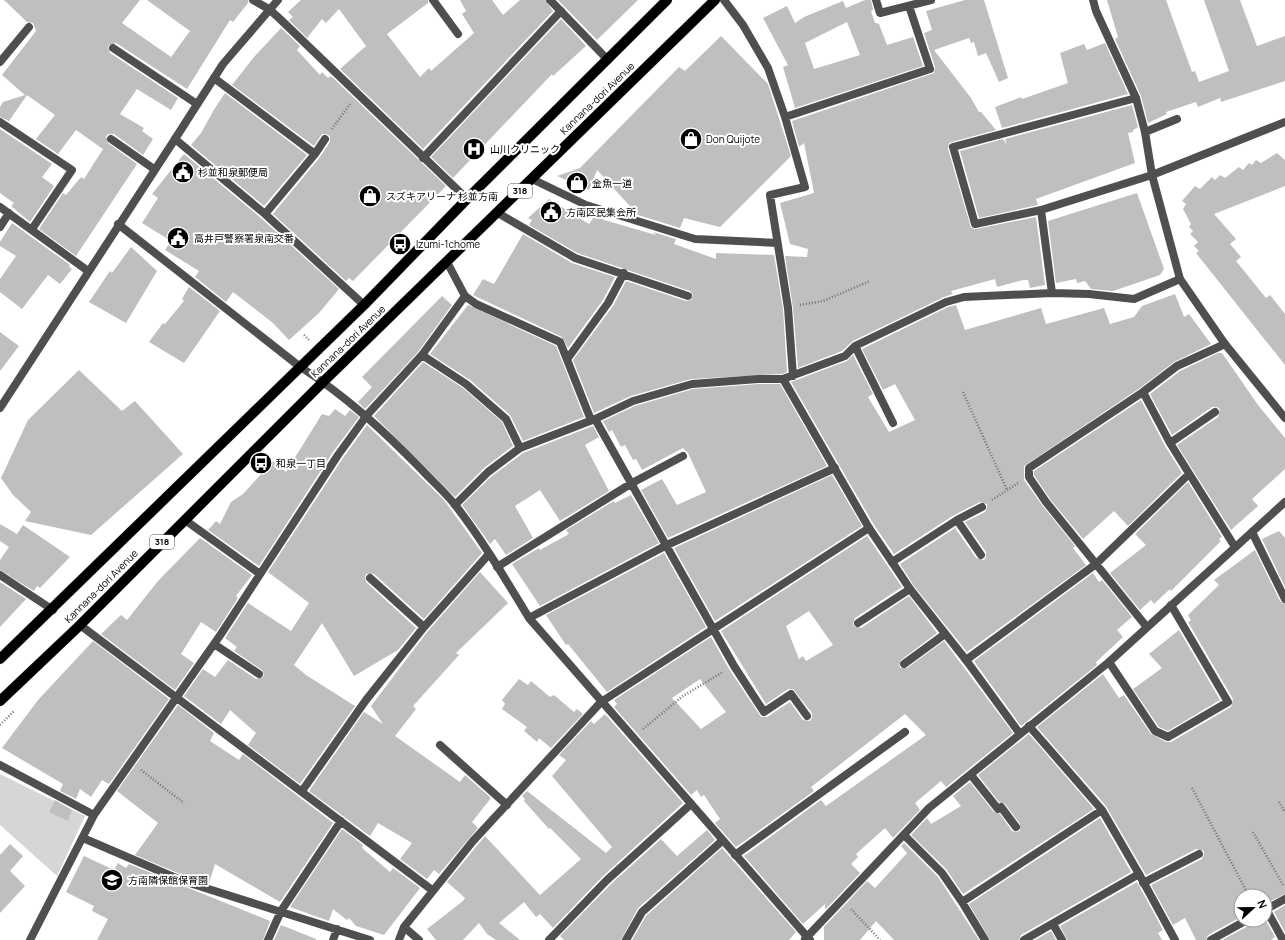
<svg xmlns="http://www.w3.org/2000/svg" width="1285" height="940" font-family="Manrope,'Noto Sans JP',sans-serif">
<rect width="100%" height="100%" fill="#fff"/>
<path fill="#d6d6d6" d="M0,774L85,816L57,876L0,825Z"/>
<path fill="#bfbfbf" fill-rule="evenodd" d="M4,0H140L122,23L171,57L190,31L147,0H248V3L233,22L230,20L187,89L116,43L109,45L108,48L110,53L178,98L171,110L137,89L120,114L144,128L142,131L153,139L143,155L114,134H109L106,136L108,143L137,164L76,256L39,229L63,193L66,195L81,177L84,179L103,149L76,130L58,154L36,139L55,115L27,95L9,121L0,117V107L3,102L25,95L2,75L36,31L33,23L27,22Z
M301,0H428V3L387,34L420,77L429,68L431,71L474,33L462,14L466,11L460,0H492L503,15L520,0H545L553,11L423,149L340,69L366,46L339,9L326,23L322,19L307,38L289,20L293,17L288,12Z
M558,0H638L597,40Z
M865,0H871L873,10L871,11L875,23L879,24L887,45L913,37L923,66L795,108L783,67L788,65L763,18L787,6L795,23L804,17L843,1L846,8ZM847,22L860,55L814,69L805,43Z
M965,0H984L1008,78L999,82L986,53L978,56L974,42L971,43L969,38L934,50L971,98L979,112H981L996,130L952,142L949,143L948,149L971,228L976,229L1036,217L1045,285L1030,288L1028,280H1023L997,287L995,279L951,291L953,294L944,297L853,341L842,351L798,368L793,308L785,256L807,257L808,249L790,244L780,203L814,193L804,143L799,147L792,121L934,73L935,67L924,33L932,30L926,11Z
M1107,0H1166L1192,72L1195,71L1199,82L1229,71L1204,0H1240L1257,46L1285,36V81L1221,102L1220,98L1198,107L1196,102L1166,112L1167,114L1148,123L1141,96L1115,39L1118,37Z
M561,19L586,46L553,76L552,74L453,178L431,157Z
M281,28L300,46L297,50L320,75L322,72L328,78L331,76L446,186L353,281L349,278L346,281L273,214L320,157L330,142V136L326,134H322L314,146L232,85L254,57Z
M721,36L768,84L791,156L720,227L684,218L680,228L638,215L597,170L589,190L557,176L580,168L679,67L685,71Z
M1105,43L1128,94L1002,128L995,107L1021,97L1022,99L1068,83L1060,53L1084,44L1087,50Z
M225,93L307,155L264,206L191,145L201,133L215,108Z
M1132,105L1138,127L1133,130V132L1128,133L1135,163L1036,199L1038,205L979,218L960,151L1003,139L1007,145L1005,139Z
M0,129L52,164L42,177L54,186L30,222L11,206L14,203L0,193Z
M1277,153L1285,160V186L1214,214L1236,239L1230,244L1241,257L1236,261L1266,298L1270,295L1285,314V365L1196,253L1199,251L1194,246L1198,242L1190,234L1193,231L1189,227L1191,224L1183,209L1186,204L1182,201L1195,186L1200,189L1212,177L1215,180L1220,175L1225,178L1239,167L1243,170L1249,163L1252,165L1256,160L1261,163Z
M184,154L261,218L339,289L319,313L289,340L273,323L233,292L226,302L195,277L199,271L165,250L171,241L142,223L158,198L152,194Z
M1137,193L1164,269L1160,275L1113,291L1091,289L1085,281L1077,283L1076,279L1056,283L1048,221Z
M549,199L589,224L594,217L656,235L653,232L676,239L674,244L716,259V253L774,255L783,309L787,372L782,374L691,379L631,396L594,413L573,360L613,306L626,281L686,301L691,300L693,295L690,291L577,253L529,225L532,220L528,218Z
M12,223L70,265L69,267L72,269L60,284L48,275L22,309L0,292V279L16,256L0,246V242Z
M523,234L572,263L615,277L603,300L568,348L562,337L473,295L483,279L494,284Z
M131,247L157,271L126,323L89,302L110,271L112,273Z
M189,287L220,311L184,363L149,342L163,323L165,324L184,301L182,299Z
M1175,294L1184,317L1189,314L1211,344L1174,362L1140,388L1024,466V480L1042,505L1075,546L1073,548L1086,565L967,652L914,586L900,564L955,528L976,558L984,560L986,557V552L965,522L985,512L987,508V504L980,502L954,515L894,554L874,525L791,382L847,361L853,355L873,394L868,397L889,432L915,420L895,384L883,390L862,349L948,307L956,305L965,330L1041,308L1046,324L1104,308L1110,324L1134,317L1142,306Z
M442,296L452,305L418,352L365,409L358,402L372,387L362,377Z
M468,305L556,346L584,417L523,441L510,415L470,380L430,354Z
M0,332L19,346L0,371Z
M1218,353H1222L1258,405L1285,438V469L1252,499L1258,506L1231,530L1177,445L1218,417L1220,409L1217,407H1212L1172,435L1150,394L1180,371Z
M423,362L463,388L502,422L513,446L484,468L455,497L374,416Z
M79,370L122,411L135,401L183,454L91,535L25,521L31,512L13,495L1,478L28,420Z
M758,384H780L827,466L668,538L641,490L662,479L677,505L706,492L688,453L683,448L642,470L636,459L633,460L625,445L621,447L612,430L609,432L603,421L635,406L693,389Z
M1141,400L1165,446L1182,473L1128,526L1114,511L1083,539L1050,499L1034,475V471Z
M335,409L345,416L350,410L359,417L333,452L259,566L208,530L216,521L220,524L231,502L243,494L273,461L286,472L322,414L329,416Z
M367,425L444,500L482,553L424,619L374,574H366L365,577L366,582L416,628L398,650L354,676L322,623L294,665L306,675L355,706L300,784L248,745L256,733L230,710L221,724L184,696L203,669L215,677L228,660L256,679L263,677L264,674L262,670L234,651L237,647L225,638L248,603L291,631L309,603L268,572L343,458Z
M593,426L599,437L585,445L609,491L560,521L540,490L515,506L533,538L506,555L495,539L490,544L462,505L492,476L523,453Z
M832,475L862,526L715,621L674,548Z
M1188,482L1222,537L1219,539L1221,541L1171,591L1170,589L1154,604L1151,600L1140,610L1110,573L1146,545L1135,534Z
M631,495L659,543L540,606L512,564L539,548L540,550L569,534L566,530L614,501L615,503Z
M0,524L17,534L23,525L70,557L40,588L37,586L34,591L0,570V560L9,547L0,541Z
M1279,531L1285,538V587L1262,539Z
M867,536L902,587L855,618L853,623L854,626L861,628L909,596L937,633L901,660L899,664L900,668H907L944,641L1013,733L946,787L941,781L915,803L920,810L893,838L885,828L856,854L858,857L851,864L860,873L825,910V904L803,924L744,856L821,800L826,806L926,735L905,714L811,787L814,791L736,847L715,823L720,819L704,795L701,797L697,790L691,795L614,707L617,704L614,700L711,637L729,669L761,717H767L790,702L803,720L810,721L812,718V713L793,689H788L766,704L721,631ZM809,611L833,645L806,661L803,656L799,659L786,626ZM700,679L726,712L701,729L672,698Z
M200,538L252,575L236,596L238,598L216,632L201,622L181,654L194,663L175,690L101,634L121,615L127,620L158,581Z
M1255,550L1280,601L1285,604V894L1265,904V896H1241V917L1208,935L1206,940H1196L1185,918L1173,925L1151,885L1202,859L1204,855V851L1196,849L1146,875L1106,806L1037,727L1103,674L1119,698L1124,695L1151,734L1166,742H1171L1231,707L1233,699L1188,622L1191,620L1188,615L1219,585L1214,580Z
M664,553L706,627L607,692L568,644L566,645L546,615Z
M480,572L508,603L456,653L459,655L413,706L416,709L395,736L460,782L465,775L491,798L472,822L478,828L439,874L434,870L427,879L400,859L412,843L378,823L370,836L309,791L364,712L383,724L371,706L428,631Z
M1093,573L1099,582L1102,580L1132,617L1117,630L1123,637L1096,662L1097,665L1021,726L974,661Z
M0,582L26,599L0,627Z
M1179,630L1220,700L1168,731L1159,727L1133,689L1162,668L1149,654Z
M93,641L169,699L109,784L102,780L91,797L80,789L76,799L60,791L63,784L2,748L38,700Z
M519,679L528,685L531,681L550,697L554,695L574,712L577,709L583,714L551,748L539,738L537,742L524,731L527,727L502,709L505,704L502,700Z
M178,705L214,733L210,741L239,760L243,754L333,823L280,902L215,864L209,883L185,876L135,855L158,823L117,791Z
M605,714L683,803L603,876L553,928L540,914L536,917L524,902L499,923L520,940H496L487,934L479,923L463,940H436L427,929L463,901L465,898L447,882L485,836L540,895L581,859L550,828L549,829L524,801L525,799L522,796L527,791L606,853L612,847L552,776L566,760L559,755L591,721L594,724Z
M1029,734L1094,809L963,894L946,869L911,835L927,818L931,824L961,806L953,796L970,782L994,812L1000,814L1012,831L1016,832L1020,831V824L1005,804L999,802L978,775Z
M55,800L72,810L68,821L49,812Z
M1100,818L1131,872L1021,935L1019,940H990L969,904Z
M342,829L363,845L362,848L390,872L393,868L420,888L384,935L356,926L349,918L347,920L333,909L329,921L290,907Z
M707,830L715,840L638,908L621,940H564L560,936L611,884L661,839L677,856Z
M904,843L938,877L979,940H894L876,921L860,940H824V927L867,881L875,888L907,853L901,846Z
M10,844L23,856L10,871L25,886L0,913V855Z
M722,848L796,932L789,940H632L646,916Z
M84,856L114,870L118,863L126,868L129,864L270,921L263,940H97L108,919L92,911L94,906L66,892Z
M1137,882L1163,930L1158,933L1162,940H1067L1060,926Z
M1285,905V932L1274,912Z
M1265,919L1275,937L1271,940H1222L1250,925L1252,920Z
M281,925L316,939V940H274Z
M1051,931L1056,940H1035Z"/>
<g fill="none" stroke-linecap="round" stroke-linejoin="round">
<g stroke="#dbdbdb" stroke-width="11">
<path id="primary" d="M0,659L364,305L467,199L667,0
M0,701L80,625L324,381L715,0"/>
</g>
<path stroke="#717171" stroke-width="2.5" stroke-dasharray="1 2" stroke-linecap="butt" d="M332,129L350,104
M800,305L823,301L870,281
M304,335L309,340
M963,392L1007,490
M992,500L1018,483
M0,725L14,711
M643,729L683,696L723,672
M141,770L184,803
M1192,788L1249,896
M1279,802L1285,812
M1253,832L1283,885
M851,909L880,940"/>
<path stroke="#4f4f4f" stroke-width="8" d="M433,0L458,34
M724,0L743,25L768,68L785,117L805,187L770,195L788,308L793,376
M876,0L880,13L931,0
M113,48L197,104
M0,62L29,27
M214,78L315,154
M1136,98L953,147L975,224L1041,210L1152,175
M785,117L930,69L909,6
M0,122L72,170L32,229
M1145,132L1177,119
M111,139L154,169
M175,139L265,214L364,305
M423,158L561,11
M532,179L586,205L695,239L777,243
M0,207L88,271
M1041,210L1052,293
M498,213L575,258L688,296
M265,214L315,154L325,139
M0,227L9,213
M855,346L893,423
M422,355L466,384L506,419L520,448
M568,358L608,303L624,273
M1143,392L1170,443L1235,547
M595,419L734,666L764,712L791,694L807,716
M1170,443L1215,412
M455,505L488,472L520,448L595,419L633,401L692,384L758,379H783L845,356L855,346L946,302L964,297L1052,293L1089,294L1134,299L1180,279
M185,520L260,574
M957,520L981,555
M1252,532L1285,599
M892,562L957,520L982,507
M497,567L632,483L683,456
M370,578L424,627
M529,618L667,545L835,468
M858,623L910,589
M80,625L432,890
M1146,626L1046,502L1029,477V468L1143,392L1177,366L1225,344
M214,644L259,674
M966,660L1096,564L1189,474
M1109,662L1155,731L1168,737L1228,702L1171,605
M904,664L945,634
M1029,726L1102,810L1139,874
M440,745L507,805
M0,765L94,815
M971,775L998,809L1001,807L1016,827
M302,791L366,700L424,627L489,554
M904,835L942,873L962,902L985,940
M83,838L183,881L370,940
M735,855L905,732
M962,902L1102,810
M404,927L419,940
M30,940L94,815L221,634L338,455L367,415L422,355L465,296L476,304L560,342L591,420
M268,940L281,911L341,821
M333,940L337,929
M399,940L404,927L473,841L601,702L869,528
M549,940L607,880L691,804
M626,940L642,912L722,841"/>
<path stroke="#4f4f4f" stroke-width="8" d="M253,0L269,9L280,19L467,199
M550,0L608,60
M1093,0L1096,11L1136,98L1145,132L1152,175L1180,279L1225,344L1285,418
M1152,175L1285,122
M118,224L299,366C346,396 384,431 422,470C433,482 446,493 456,506C483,541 506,580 529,618L810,940
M447,262L465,296
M783,379L869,528L892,562L910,589L966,660L1020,734
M0,408L175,139
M0,575L53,610
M1143,883L1199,854
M1266,909L1283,940
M1265,910L1285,899
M1053,924L1062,940
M805,939L929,808L1109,662L1285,502
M1024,940L1139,874L1175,940
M1211,940L1247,920"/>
<path stroke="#4f4f4f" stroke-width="8" d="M175,139L223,64L278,0"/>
<use href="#primary" stroke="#000" stroke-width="10"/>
</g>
<defs>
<g id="shop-disc" transform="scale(1.15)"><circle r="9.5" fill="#000" stroke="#fff"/><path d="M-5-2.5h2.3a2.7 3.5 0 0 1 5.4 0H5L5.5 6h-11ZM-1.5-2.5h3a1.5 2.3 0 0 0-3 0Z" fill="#fff"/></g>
<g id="hospital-disc" transform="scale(1.15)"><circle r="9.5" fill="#000" stroke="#fff"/><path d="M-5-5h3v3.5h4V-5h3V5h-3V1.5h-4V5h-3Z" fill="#fff"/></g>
<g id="civic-disc" transform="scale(1.15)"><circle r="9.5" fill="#000" stroke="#fff"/><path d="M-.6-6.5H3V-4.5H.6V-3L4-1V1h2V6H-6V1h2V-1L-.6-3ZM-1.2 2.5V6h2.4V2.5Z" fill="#fff"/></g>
<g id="bus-disc" transform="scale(1.15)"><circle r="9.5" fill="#000" stroke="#fff"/><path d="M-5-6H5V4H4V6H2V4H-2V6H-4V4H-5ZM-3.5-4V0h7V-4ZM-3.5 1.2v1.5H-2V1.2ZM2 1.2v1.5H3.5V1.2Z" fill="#fff"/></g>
<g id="school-disc" transform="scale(1.15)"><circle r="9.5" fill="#000" stroke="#fff"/><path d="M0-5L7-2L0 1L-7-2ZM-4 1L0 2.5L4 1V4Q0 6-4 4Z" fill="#fff"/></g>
</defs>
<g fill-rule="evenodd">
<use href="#shop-disc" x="691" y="139"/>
<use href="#hospital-disc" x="474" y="149"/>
<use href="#civic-disc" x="183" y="172"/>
<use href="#shop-disc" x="577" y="183"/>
<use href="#shop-disc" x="370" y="196"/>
<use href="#civic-disc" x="551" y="212"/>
<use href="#civic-disc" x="178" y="238"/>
<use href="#bus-disc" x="400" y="244"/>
<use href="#bus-disc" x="261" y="463"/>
<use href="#school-disc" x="112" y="880"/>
</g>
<g text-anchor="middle" stroke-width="4" stroke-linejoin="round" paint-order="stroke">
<g fill="#fff" stroke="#4c4c4c" stroke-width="1">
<rect x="508" y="184" width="24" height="14" rx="3"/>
<rect x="150" y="535" width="24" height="14" rx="3"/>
</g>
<g font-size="9" font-weight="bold" fill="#000">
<text x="520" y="194">318</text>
<text x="162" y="545">318</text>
</g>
<g font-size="10" fill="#000" stroke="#fff">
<text transform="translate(597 98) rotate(-44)" y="4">Kannana-dori Avenue</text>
<text transform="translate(348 341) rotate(-44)" y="4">Kannana-dori Avenue</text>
<text transform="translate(101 586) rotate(-45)" y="4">Kannana-dori Avenue</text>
</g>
<g font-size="10" fill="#000" stroke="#fff" text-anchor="start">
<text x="706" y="143">Don Quijote</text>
<text x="490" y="153">山川クリニック</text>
<text x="198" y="176">杉並和泉郵便局</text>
<text x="592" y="187">金魚一道</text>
<text x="386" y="200">スズキアリーナ 杉並方南</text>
<text x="566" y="216">方南区民集会所</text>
<text x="194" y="242">高井戸警察署泉南交番</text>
<text x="416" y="248">Izumi-1chome</text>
<text x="276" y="467">和泉一丁目</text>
<text x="128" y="884">方南隣保館保育園</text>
</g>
</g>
<g transform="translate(1253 908) rotate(68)"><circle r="19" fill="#ffffff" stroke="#999999"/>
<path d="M0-3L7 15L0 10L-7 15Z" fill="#000000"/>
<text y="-6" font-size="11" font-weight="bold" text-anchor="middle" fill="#000000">N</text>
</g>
</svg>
